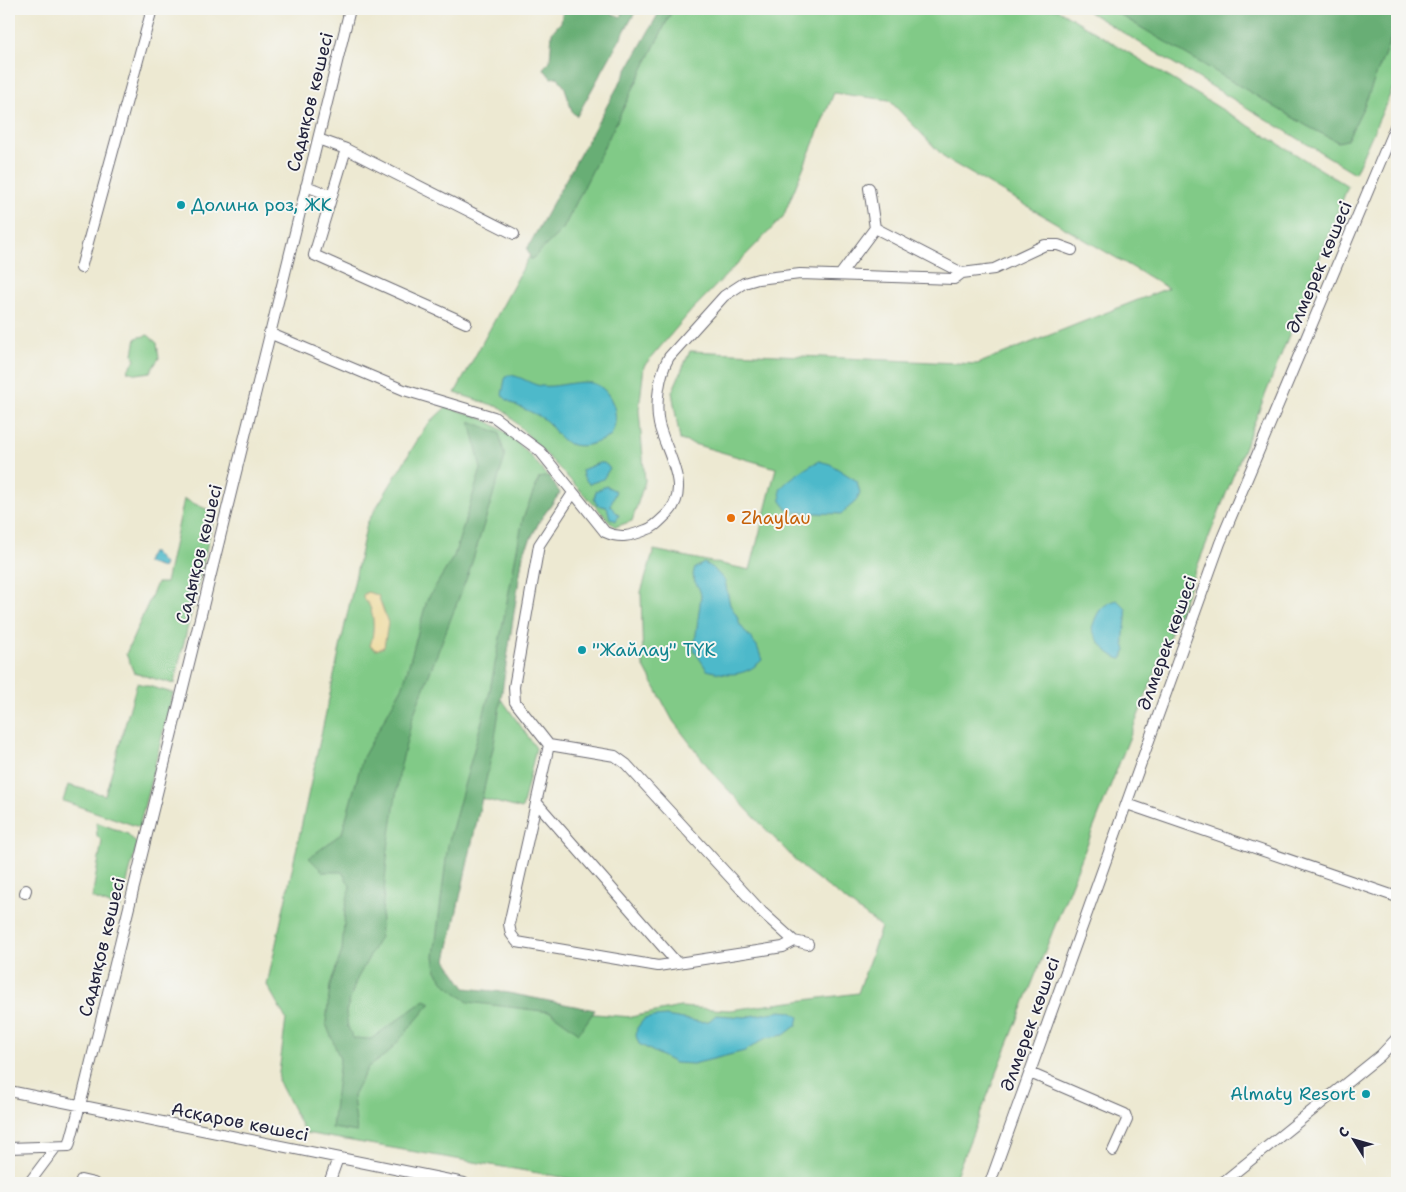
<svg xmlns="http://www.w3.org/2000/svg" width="1406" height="1192" font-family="'Shantell Sans',sans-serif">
<rect width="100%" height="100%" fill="#f6f6f2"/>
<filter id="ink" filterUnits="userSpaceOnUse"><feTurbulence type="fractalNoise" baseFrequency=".02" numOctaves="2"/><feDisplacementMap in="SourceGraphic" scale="10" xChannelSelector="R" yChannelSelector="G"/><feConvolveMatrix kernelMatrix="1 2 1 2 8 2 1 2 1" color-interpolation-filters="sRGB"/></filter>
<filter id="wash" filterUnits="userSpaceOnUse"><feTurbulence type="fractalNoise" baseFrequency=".0096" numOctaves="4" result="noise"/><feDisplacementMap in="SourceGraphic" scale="20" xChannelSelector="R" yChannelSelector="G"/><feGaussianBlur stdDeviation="1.12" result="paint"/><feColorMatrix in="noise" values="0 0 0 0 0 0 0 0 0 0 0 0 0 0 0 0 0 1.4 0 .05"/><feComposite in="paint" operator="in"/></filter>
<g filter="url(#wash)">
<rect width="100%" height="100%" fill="#ede9d2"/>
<path fill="#81ca87" stroke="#527661" d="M664,9H1057L1348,186L953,1183H596L305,1133L278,1080L286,1019L267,985L367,523L426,426L446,407C458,411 471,414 483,419C515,434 540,465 560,493L540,520L523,554L497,700L503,701L536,748L522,809L476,797L442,967L467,993L559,1011L631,1017L680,1007L730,1010L858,993L881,927L803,868L716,777L673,721L643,665L641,592L654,550L750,570L776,468L680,440L672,392L690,351L977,364L1168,288L946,159L889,100L834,93L783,217L691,311L644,366L639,410L645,481L632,521L615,527L502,408L455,393Z
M1084,9H1397V79L1355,173Z
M148,335L157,343L159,358L150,372L137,374L127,371L135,360L133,354L136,338Z
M184,499L215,513L174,684L134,673L126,654L157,583H166Z
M137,683L173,693L139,827L63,801L68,785L105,795Z
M96,822L128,834L137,844L120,909L92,898L102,841L97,836Z"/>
<path fill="#68ae74" stroke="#456858" d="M563,9H600L620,17L623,14L615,9H637L577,116L572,112L565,88L558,77L551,78L543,68L550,61L552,32L561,22Z
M661,9H673L563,229L531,260L527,249Z
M1110,9H1397V23L1364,106L1347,140L1338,142L1307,126Z
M470,421L499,433L505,457L469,572L413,716L400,769L388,848L380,937L356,981L346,1012L348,1027L353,1038L371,1039L425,1000L431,1003L388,1053L368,1067L353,1096L357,1132L332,1128L340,1059L326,1024L330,985L342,951L345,909L350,886L342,872H323L309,858L342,833L363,757L403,686L427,600L454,556L481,469Z
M549,476L560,493L540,520L523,554L494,744L446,960L465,988L503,992L595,1010L579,1033L550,1012L468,1002L446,985L436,971L434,956L448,844L489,695L523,518L539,478Z"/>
<path fill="#eeda9e" stroke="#887e6c" d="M367,592L378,595L388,623L384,647L376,650L370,646C374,635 375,616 369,605C366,600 363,601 363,595Z"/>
<path fill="#4eb9ca" stroke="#386e82" d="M508,375C520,375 529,384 541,386C568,389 598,367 613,404C617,415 616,426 610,437C597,442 587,448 573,445C559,442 555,428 545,420C532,410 512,407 502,395L505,379Z
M819,461L830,464L857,481L860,493L855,502L841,514L789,512L781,501L780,490C786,480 807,467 819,461Z
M599,463H604L610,468L603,479L589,484L583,476L582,470Z
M606,486L616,491L610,506L619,515L616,521L610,518L607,507L597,505L594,499L596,491Z
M151,553H154L164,564L162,568L147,563V559Z
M704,563L713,568L725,581L730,605L737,616L740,625L757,646L762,660C745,677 728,676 707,670L694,650L701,596C700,584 689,581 695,568Z
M1117,600L1126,609C1128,622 1120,638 1126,650L1122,659C1110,658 1095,639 1092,628C1097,613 1100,605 1117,600Z
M781,1011L791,1012L799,1017L797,1025L784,1035L766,1038L745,1051L693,1064L675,1063L639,1044L636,1036L637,1028L644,1019L654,1017L666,1016L701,1022L709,1021L716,1015L745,1017Z"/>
</g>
<g filter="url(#ink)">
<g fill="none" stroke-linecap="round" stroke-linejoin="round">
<g stroke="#696870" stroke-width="12">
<path id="minor" d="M318,139L346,149L314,255L466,323
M346,149L514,234
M306,186L332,196
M869,188L875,228
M81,268L152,9
M840,275L875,228L962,273
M269,333L404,390L494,417L540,451L605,532C620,539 631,536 646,530C653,528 658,523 664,517C695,491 666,454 659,424C655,405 659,374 669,357L724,296L744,283L758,279L800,274L954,279L962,273L994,269L1045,245H1058L1072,250
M573,493L539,545L514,687L515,702L549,745L509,924L511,934L517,942L658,966L783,947L794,941L808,944
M549,745L615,756L626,764L762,912L794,941
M537,803L677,963
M1127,804L1397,897
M25,893L26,890
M1030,1073L1125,1114L1127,1120L1113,1151
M9,1091L464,1183
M9,1148L69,1146L83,1094L350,9
M81,1180L94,1183
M29,1183L56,1147
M329,1183L338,1158
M990,1183L1220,543L1397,122
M1222,1183L1380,1056L1397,1038"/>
</g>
<use href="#minor" stroke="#fff" stroke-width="10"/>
</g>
</g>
<g fill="#0f9aa8" stroke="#f6f6f2" stroke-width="2">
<circle cx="181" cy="205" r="5"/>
<circle cx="582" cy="650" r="5"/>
<circle cx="1366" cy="1094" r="5"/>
</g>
<circle fill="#e8710a" stroke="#f6f6f2" stroke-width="2" cx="731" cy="518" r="5"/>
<g text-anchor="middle" stroke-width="4" stroke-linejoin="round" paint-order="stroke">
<g font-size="18" fill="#22223b" stroke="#f6f6f2">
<text transform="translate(310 102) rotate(-76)" y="6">Садықов көшесі</text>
<text transform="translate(1319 267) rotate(-67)" y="6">Әлмерек көшесі</text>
<text transform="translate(199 554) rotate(-76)" y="6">Садықов көшесі</text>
<text transform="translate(1167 643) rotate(-70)" y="6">Әлмерек көшесі</text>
<text transform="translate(102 947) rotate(-76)" y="6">Садықов көшесі</text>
<text transform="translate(1030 1024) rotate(-70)" y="6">Әлмерек көшесі</text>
<text transform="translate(240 1122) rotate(11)" y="6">Асқаров көшесі</text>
</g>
<g font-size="18" fill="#0d838f" stroke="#f6f6f2" text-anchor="start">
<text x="191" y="211">Долина роз, ЖК</text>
<text x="592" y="656">"Жайлау" ТҮК</text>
<text x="1356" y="1100" text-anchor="end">Almaty Resort</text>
</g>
<g font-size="18" fill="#c56008" stroke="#f6f6f2" text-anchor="start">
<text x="741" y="524">Zhaylau</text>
</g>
</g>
<rect width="1406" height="1192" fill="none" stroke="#f6f6f2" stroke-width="30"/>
<g transform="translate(1354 1140) rotate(307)" stroke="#f6f6f2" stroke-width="4" paint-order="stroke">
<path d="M0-4L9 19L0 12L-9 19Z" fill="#22223b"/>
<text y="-8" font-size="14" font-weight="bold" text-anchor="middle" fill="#22223b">С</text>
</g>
</svg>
